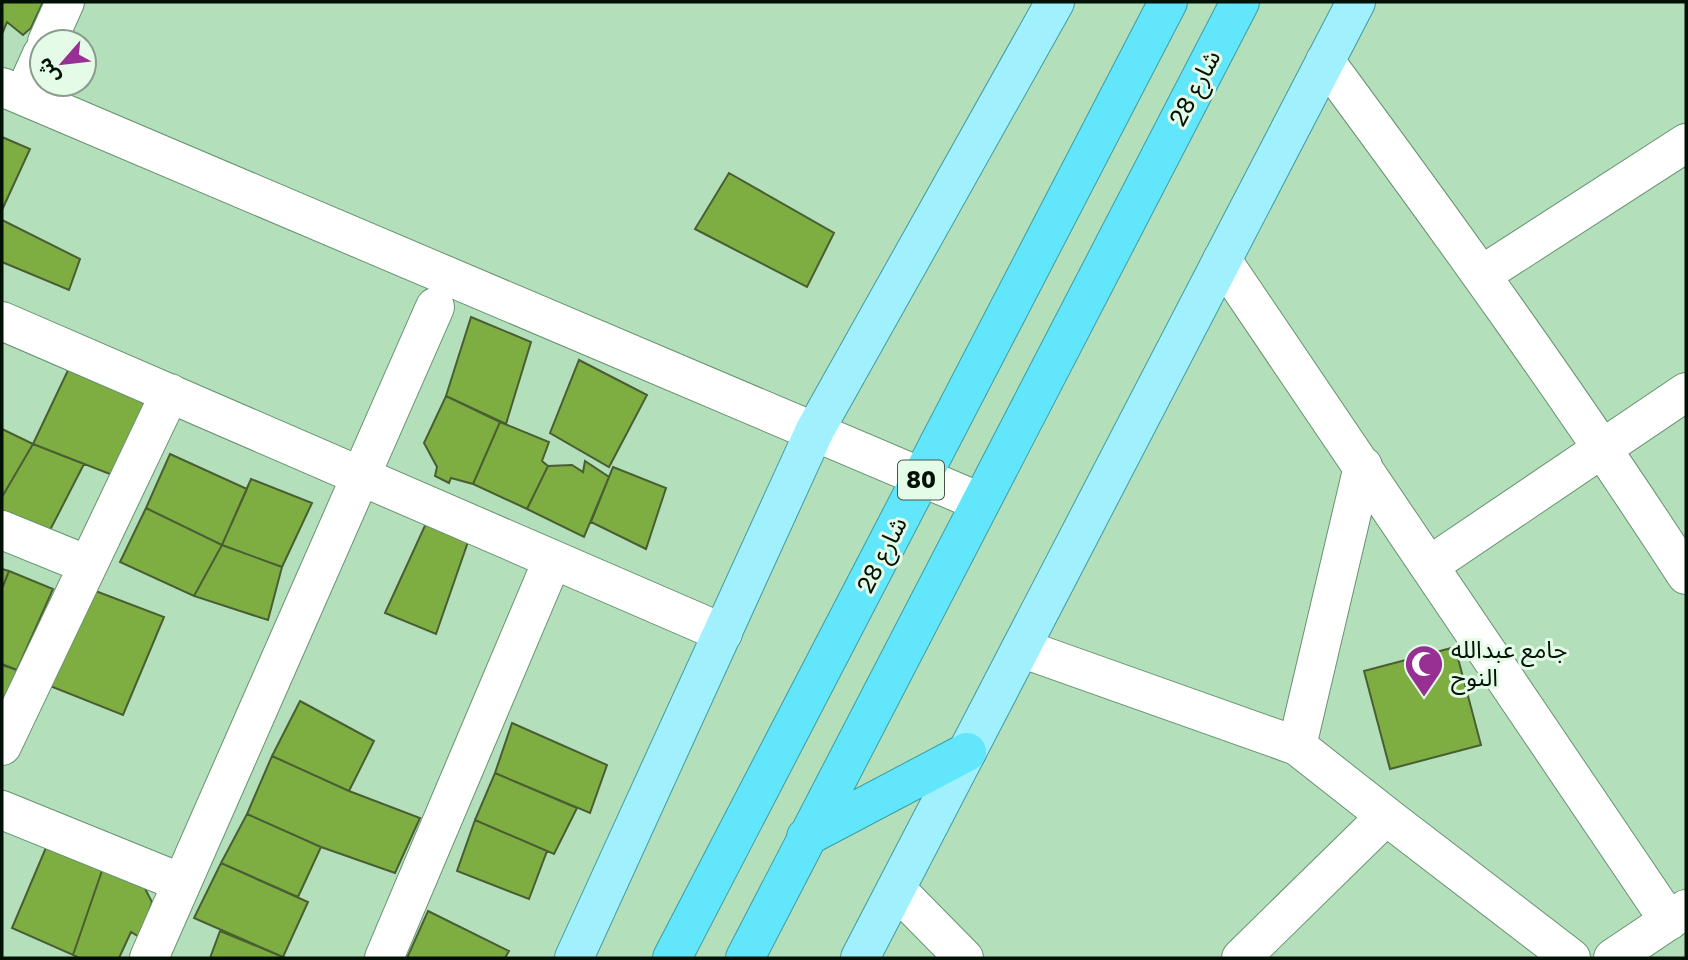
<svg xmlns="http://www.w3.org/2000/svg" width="1688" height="960" font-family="'Golos Text','Noto Sans Arabic',sans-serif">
<rect width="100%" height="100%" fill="#b3e0ba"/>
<path fill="#7eae41" stroke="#495e33" stroke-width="2" d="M2,2H43L31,28L23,35L7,22L2,34Z
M2,137L30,149L2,210Z
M729,173L834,233L807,287L695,229Z
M2,220L80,259L69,290L2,262Z
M471,317L531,342L506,424L446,396Z
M579,360L647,395L609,467L550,433Z
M70,366L153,404L115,476L33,444Z
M446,396L500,422L473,484L451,478L449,483L435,476L437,467L424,443Z
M500,422L549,442L542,461L548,466L527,509L473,484Z
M2,429L33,444L2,497Z
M33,444L84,464L47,536L2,514V497Z
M170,454L247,489L222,545L146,508Z
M585,461L609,477L584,537L527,509L548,466L572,465L583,472Z
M613,467L666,488L646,549L591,522Z
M251,479L312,503L282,567L222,545Z
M146,508L222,545L194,596L120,562Z
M428,519L470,536L436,634L385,613Z
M222,545L282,567L268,620L194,596Z
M2,569L9,571L2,589Z
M9,571L53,589L17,670L2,664V589Z
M85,587L164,617L123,715L40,682Z
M1455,647L1481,745L1390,769L1364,671Z
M2,665L17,670L2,709Z
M300,701L374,741L349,791L272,756Z
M512,723L607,765L590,813L495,773Z
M272,756L349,791L420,818L395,873L321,847L247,814Z
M495,773L577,808L554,854L475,820Z
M247,814L321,847L298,897L221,863Z
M475,820L547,851L529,899L457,871Z
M50,838L105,862L73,955L12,928Z
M105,862L138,875L152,902L141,938L131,932L119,958H79L73,955Z
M221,863L308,902L283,957L194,918Z
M428,911L509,951L505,958H407Z
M220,931L283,957L286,958H210Z"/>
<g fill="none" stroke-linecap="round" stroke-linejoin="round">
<g stroke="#67926f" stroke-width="40">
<path id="minor" d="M47,42L65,2
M1325,61C1450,230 1572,399 1686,575
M2,87L980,502
M23,96L42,54
M1222,260L1669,921
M1483,274L1686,143
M2,321L723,633
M2,530L88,565
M1430,565L1686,392
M1021,648L1297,746L1386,816
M2,746L170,393
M1297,746L1363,466
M2,810L182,883
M896,889L964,958
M149,958L435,307
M384,958L552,561
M1241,958L1386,816L1571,958
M1613,958L1686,909"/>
</g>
<g stroke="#409ba5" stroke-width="40">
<path id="major" d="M574,958L815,430L1055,2
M860,958L1356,2"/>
</g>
<g stroke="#409ba5" stroke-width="40">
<path id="highway" d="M806,837L967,752
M672,958L1168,2
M745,958L1240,2"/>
</g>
<use href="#minor" stroke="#fff" stroke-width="38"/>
<use href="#major" stroke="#a1f0fd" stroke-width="38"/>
<use href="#highway" stroke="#62e6fb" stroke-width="38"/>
</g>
<defs>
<g id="mosque-pin" transform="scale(2.0125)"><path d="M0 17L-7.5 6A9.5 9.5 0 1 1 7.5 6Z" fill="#983094" stroke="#e4fbe7"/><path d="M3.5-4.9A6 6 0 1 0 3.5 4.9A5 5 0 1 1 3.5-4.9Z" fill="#fff"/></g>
</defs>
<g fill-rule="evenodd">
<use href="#mosque-pin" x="1424" y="664"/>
</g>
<g text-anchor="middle" stroke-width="6" stroke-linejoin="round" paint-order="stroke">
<rect fill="#e4fbe7" stroke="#465749" stroke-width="2" x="898" y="460.5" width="46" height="39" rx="5"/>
<g font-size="23" font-weight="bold" fill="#021105">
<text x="921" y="488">80</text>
</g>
<g font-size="24" fill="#021105" stroke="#e4fbe7">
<text transform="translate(1195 88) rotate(-62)" y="8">شارع 28</text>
<text transform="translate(882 555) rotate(-63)" y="8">شارع 28</text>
</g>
<g font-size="24" fill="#021105" stroke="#e4fbe7" text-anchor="start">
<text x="1451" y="658">جامع عبدالله<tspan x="1451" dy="28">النوح</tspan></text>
</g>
</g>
<rect width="1688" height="960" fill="none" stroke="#021105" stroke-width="7"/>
<g transform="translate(63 63) rotate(242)"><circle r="33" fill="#e4fbe7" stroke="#8a9d8d" stroke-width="2"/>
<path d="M0-5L12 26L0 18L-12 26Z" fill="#983094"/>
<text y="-10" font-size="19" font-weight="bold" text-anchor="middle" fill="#021105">ش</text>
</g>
</svg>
